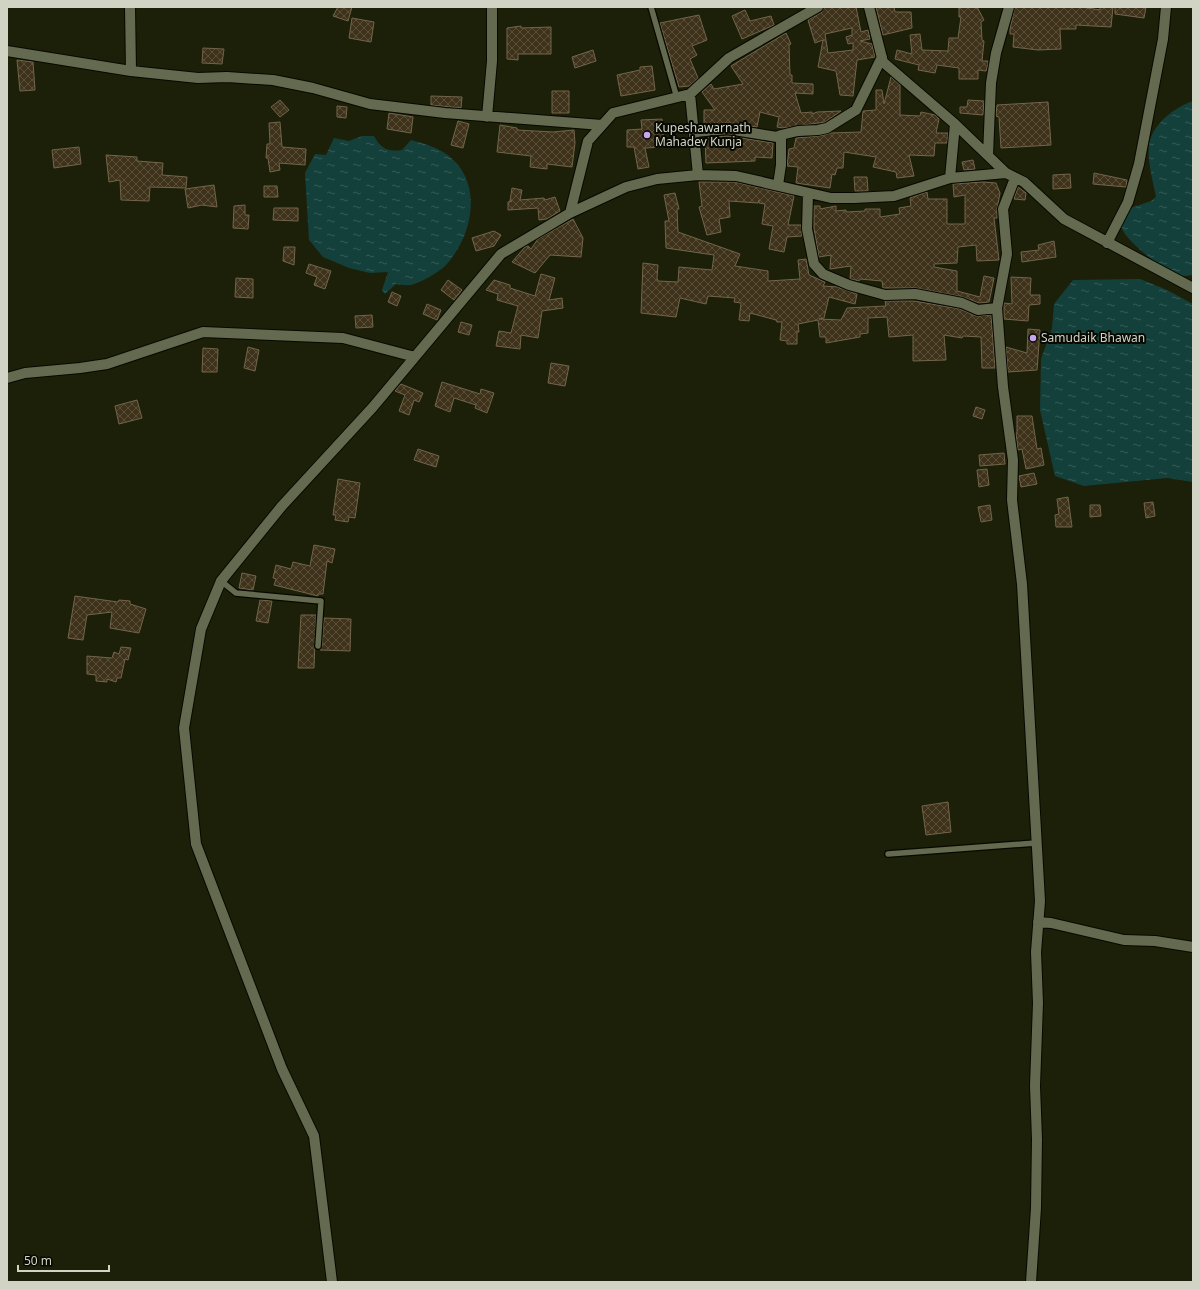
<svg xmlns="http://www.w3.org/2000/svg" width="1200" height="1289" font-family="'Noto Sans',sans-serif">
<defs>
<pattern id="water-ripples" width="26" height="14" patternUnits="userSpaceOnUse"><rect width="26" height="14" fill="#14403b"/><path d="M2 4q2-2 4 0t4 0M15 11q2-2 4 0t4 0" fill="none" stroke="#355b56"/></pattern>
<pattern id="building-cross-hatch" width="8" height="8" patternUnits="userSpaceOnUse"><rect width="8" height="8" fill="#3e321a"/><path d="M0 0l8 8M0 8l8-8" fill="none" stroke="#594f3a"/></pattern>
</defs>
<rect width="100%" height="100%" fill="#1c2008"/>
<path fill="url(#water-ripples)" d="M1193,101V275C1189,275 1182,277 1178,275C1161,268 1126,242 1120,225L1125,210L1151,201L1156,197C1153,181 1147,161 1149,145C1152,124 1175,107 1193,101Z
M362,136H374C381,149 388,152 402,150L411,140C430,145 449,151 461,169C481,199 468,243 444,267C437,273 423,281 414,284C410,286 402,285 396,284L385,294L382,290L388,272L370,273L349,268L323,257L309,240L305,173L315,154L326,155L334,138L349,141Z
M1140,279L1167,290L1193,304V482L1167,478L1084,486L1055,476L1040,410L1041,359L1052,328L1054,304L1073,280Z"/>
<path fill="url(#building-cross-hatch)" stroke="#72654b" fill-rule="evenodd" d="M338,7H352L348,21L333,16Z
M824,7H856L861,32L868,30L870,39L860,41L872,44L875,57L857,60L853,96L840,95L836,71L818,67L823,40L815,43L808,20L822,12ZM852,28V35L846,37L848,44L853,43V50L828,53L825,34Z
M876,7H894L895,12H911L912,28L883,35Z
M959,7H977L984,20L981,22L982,40L984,41L982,61H988V64L986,71L978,70V79H959V68L937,65L935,73L918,70L919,65L895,59L897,50L912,54L910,35L920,34L922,50L948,51L949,38H958L961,17H959Z
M1015,7H1081L1100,10V7H1113L1111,27L1076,25V29H1060L1061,49L1038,50L1013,47L1014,34H1010V29Z
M1115,7H1146L1144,18L1115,14Z
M745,10L750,21L771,16L774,25L742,39L732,16Z
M699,15L707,40L692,46L697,55L690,59L698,78L689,86L679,87L660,23Z
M352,18L374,22L371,42L349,38Z
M521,26V28L551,27V54H518V60L507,59V28Z
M786,33L791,44L789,45L790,75H792V83L813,84V94L795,93L801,113L812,112V114L817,112L841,111L825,122L783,128L777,127L779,117L760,112L757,127L729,123L704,125V110H715L702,92L711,84L714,89L743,84L731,66Z
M203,48L224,49L222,64L202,63Z
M593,50L596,61L575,68L572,57Z
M17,60L33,62L35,90L20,91Z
M652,66L655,90L621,96L617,75L640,70V67Z
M891,77L900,85V115L920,116L921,112L935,115L939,119L936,133H948L947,143H935L934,156L909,155L914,176L897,178L896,172L873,167L876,157L844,152L843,168H837L835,175L832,174L830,188L796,183L798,167L787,166L789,149L794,148L796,138L819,136L831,133L861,132L863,111L876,110V90H882L884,104Z
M552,91H569V113H552Z
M431,96L462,97L461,108L431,105Z
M280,100L289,110L280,117L271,107Z
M968,100L984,101L983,115L960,113V107H967Z
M1048,102L1051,145L1001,148L999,117L996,116L997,105Z
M337,106L347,107L346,118L337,117Z
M389,113L413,117L411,133L387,129Z
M662,119L664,147L645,148L649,167L638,169L634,147H627V130L642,129L641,120Z
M458,121L469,124L463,148L451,145Z
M280,122L282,147L306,149L305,165L279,163L280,170L270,172L268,158H266L267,144H270L269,123Z
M500,125L517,128V130L553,132L574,130L575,143L572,167L547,164V169L530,167L531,156L497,152Z
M728,136L773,143L772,158L755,157V161L706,163L705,138Z
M79,147L81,164L54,168L52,150Z
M106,155L137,157V161L163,163L162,175L187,177L186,188L150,187L149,201L121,200L120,180L109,182Z
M973,160L975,169L964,170L962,162Z
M1094,173L1127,180L1126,187L1093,184Z
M1070,174L1071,188L1053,189V175Z
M854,177H867L868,191H855Z
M699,182H735L794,196L788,225H801L802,236L787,237L784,252L769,249L773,226L762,224L765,204L759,203V200L758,203L729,201L730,217L719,219L721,232L707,235L699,207L702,206Z
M983,182L996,183L1000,193L997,209V218H994L999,260L977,261L976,245L958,247L957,263L934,264V267L957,271V291L980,297L984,276L994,278L989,302L979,303L963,297L916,288H883L882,281L860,279L859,281L850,279L851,266L830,269L831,255L819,257L814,228V206H820V209L836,206V211L846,210V212L865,211V209H880V217L900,214L899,208L911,206L910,198L927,192L928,199H947V224H965V195L954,197L953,184Z
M214,185L217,207L202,205L188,208L185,189Z
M264,186H277L278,197H264Z
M1018,187L1026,193L1025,200L1014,199Z
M512,188L522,190L520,200L544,198L545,200L555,197L560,211L547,219L539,220L538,208L508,210V202L512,201H510Z
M675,193L679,209H677L678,232L740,254L735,266L768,271V281L800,279L798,260L806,259L809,275L825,282L823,286L838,287L857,294L855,304L829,297L824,318L819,319L841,320L847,308L886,306L885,301H914L960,309L976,316L991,315L995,368H982L981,337L963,336L962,338L944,335L946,360L913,361V335L889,337L887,317L868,318V333L860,334V337L826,343V337H820L818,320L798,324L799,332H797V344H787V341L780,340L782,322H777L776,320L750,313L749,321L739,320L741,303L734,302L735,298L708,296L706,304L680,298L676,317L641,313L643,263L658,265L657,278L658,281L678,282L679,267L712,270L714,255L666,248L665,221H669L664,195Z
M245,205V215H249L248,229L233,228L234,206Z
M274,208H298V221L273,220Z
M573,219L583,238L581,257L550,255L535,273L512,262L525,247L528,246L531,249L538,239Z
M494,231L501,235L494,246L476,251L472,238Z
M1054,241L1056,257L1022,262L1021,252L1039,250L1038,245Z
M284,247H295L294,265L283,261Z
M309,264L331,271L325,289L314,285L317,277L306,273Z
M541,274L555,278L549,300L562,298L563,308L542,311L538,338L521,335L520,349L496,346L499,331L511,333L518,306L497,300L498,294L486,290L494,280L510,285V288L535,296Z
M1011,277L1031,278L1030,295H1040V304L1029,305L1028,321L1004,319V303L1012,304Z
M236,278L253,279V298L235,297Z
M448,280L462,290L454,300L441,290Z
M392,292L401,296L397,306L388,302Z
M427,304L441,310L437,320L423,314Z
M372,315L373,327L356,328L355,316Z
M461,322L472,325L469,335L458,332Z
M1028,329L1040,330L1037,370L1008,372L1006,347L1027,353Z
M248,347L259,350L255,371L244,368Z
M203,348L218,349L217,372H202Z
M551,363L569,366L565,386L548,383Z
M442,382L480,394L481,389L494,393L487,413L475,408L476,405L454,398L450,412L435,406Z
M401,384L423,393L419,402L414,400L409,415L399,411L405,395L395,391Z
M137,400L142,418L119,424L115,406Z
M976,407L985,410L982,419L973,416Z
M1017,416H1032L1037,449L1041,448L1044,465L1026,469L1022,449L1018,450L1016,433H1017Z
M418,449L439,456L436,467L414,460Z
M1004,453L1005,464L980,466L979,455Z
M987,469L989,485L979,487L977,470Z
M1034,473L1037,484L1021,487L1019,476Z
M338,479L360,483L355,518L349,517L348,522L335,520L336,515H333Z
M1068,497L1072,527H1056L1055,515L1059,514L1057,499Z
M1153,502L1155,516L1146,518L1144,503Z
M990,505L992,520L981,522L978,507Z
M1090,505H1100L1101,516L1090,517Z
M314,545L335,549L332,563L327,561L323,594H318V596L274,585L276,579L273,578L276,565L291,569L293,562L310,566Z
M242,573L256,576L253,590L239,588Z
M75,596L118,602L119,600L130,601V604L146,609L139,633L110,628L112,612L87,615L83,640L68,638Z
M260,600L272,601L268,623L256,621Z
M301,615H316L314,668H298Z
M324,618L351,619L350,651L320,650L322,646Z
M121,647L131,648L128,660L125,659L121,678H117L116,682L107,679V682L96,681V675L87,674V656L112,658L114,652L119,654Z
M948,802L951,832L926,835L922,806Z"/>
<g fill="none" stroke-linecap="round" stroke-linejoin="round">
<g stroke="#070900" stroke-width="8">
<path id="lane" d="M651,7L677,98
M221,581L236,593L321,601L318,646
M888,854L1036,843"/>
</g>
<g stroke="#070900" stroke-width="12">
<path id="street" d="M130,7L131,71
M869,7L883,62L955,124L1006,173L1024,182L1064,219L1193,288
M7,51L131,71L198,78L227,77L273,80L313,88L370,104L445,113L602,125
M690,94L698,175
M487,117L492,61V7
M694,132L728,129L777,137L781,135
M988,155L991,83L996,53L1009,7
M950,178L955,124
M1015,178L1003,209L1007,254L997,308L1003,387L1013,460L1012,500L1022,584L1040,901L1036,952L1038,1003L1035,1086L1037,1139L1036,1208L1031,1282
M778,185L781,165V135L798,131L818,130L827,128L856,110L882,57
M808,193L807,229L814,264L823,274L849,285L885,295L915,294L962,303L978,310L997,308
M570,213L626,187L657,179L698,175L736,176L831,198H854L894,196L950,178L1006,173
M1107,243L1128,202L1139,164L1163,39L1166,7
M7,378L25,373L80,368L107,364L203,332L343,338L415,357
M1038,922L1051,923L1124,940L1155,941L1193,947
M332,1282L314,1136L282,1069L196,844L184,728L201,629L221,581L281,507L373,407L501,254L570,213L588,141L613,113L690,94L729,58L818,7"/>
</g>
<use href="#lane" stroke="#646a4f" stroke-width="5.5"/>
<use href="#street" stroke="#646a4f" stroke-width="10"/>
</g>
<g fill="#c7a6ef" stroke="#070902" stroke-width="1.5">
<circle cx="647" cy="135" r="4"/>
<circle cx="1033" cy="338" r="4"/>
</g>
<g text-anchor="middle" stroke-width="4" stroke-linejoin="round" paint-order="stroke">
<g font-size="12" fill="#d1d4c5" stroke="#070902" text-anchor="start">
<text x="655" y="132">Kupeshawarnath<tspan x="655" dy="14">Mahadev Kunja</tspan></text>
<text x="1041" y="342">Samudaik Bhawan</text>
</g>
</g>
<rect width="1200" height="1289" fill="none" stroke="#d1d4c5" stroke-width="16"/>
<path d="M18 1265v6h91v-6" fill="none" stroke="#d1d4c5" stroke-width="2"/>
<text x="24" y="1265" font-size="12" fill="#d1d4c5" stroke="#070902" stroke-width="3" paint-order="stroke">50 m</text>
</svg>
